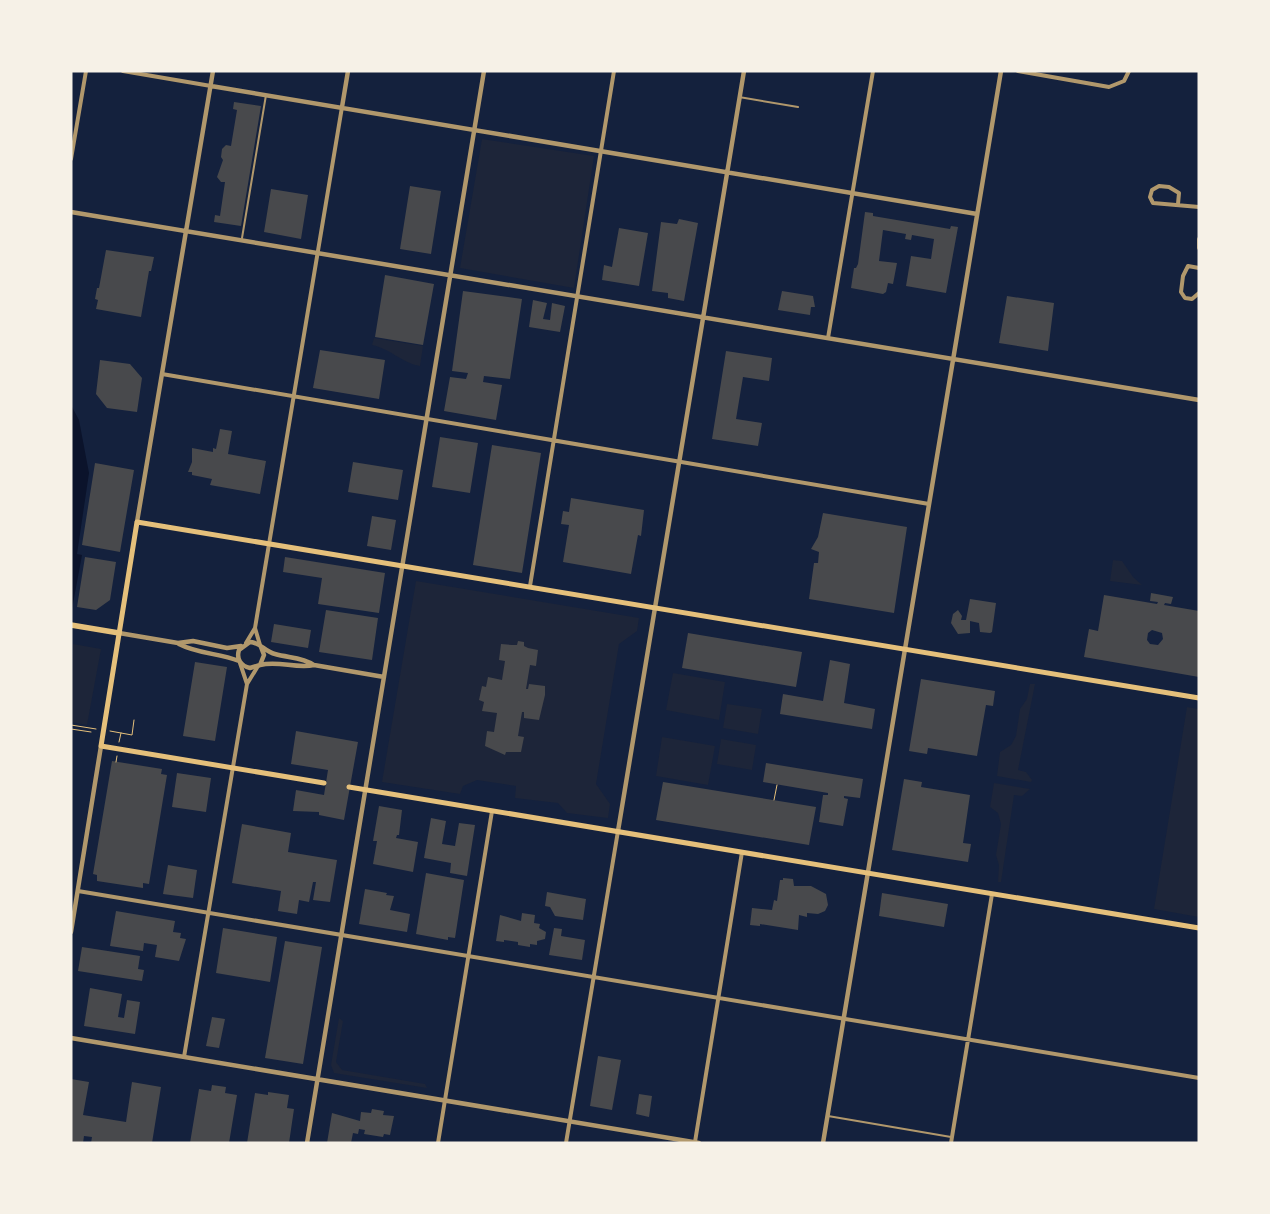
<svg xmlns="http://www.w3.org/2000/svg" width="1270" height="1214" font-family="Barlow,sans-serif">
<rect width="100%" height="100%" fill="#14213d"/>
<path fill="#1d2539" d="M482,139L594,156L574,288L460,268Z
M374,338L423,346L420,366C402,363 391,349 372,345Z
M1113,560L1122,561L1133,577L1142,585L1110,581Z
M416,581L639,618L637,631L619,644L596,784L610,804L608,818L567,813L558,803L515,798L516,786L477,780L463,786L460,794L382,782Z
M73,644L101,649L87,725L71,722Z
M673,673L725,682L719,720L666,710Z
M1030,684H1035L1018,770L1026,772L1032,780L1031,782L997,776L1000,752L1011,745L1016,736L1020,709L1027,699Z
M727,704L762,709L758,734L723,728Z
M1187,707L1199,709V917L1154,909Z
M662,737L715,746L708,785L656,776Z
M721,739L756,745L752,770L717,764Z
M994,783L1030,789L1022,796L1014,795L1001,882H998L999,865L996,855L1001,824L998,813L990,807Z
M339,1018L343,1021L336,1062L342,1070L425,1084L427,1088L334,1073L331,1065Z"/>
<path fill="#0b132b" d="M71,405L79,420L89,473L77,554L82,555L72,609L71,647Z"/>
<path fill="#48494c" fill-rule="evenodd" d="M234,102L261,106L241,226L214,222L215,215L220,216L225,182H221L217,177L223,160L221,157L222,149L226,145L231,146L237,110L233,109Z
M410,186L441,191L431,254L400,249Z
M271,189L308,195L301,239L264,232Z
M865,212L873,213V216L950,229L951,226L958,227L946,293L906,286L911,256L931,259L934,239L912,235L911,240L905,239L906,234L883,230L879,261L897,263L893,284L888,283L886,292L883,294L851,288L854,268H856L858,264Z
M679,219L698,223L684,301L668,298V293L652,291L661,222L677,224Z
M619,228L648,233L639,286L602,280L604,265L612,267Z
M106,250L154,257L151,271H149L141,317L96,309L98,300L95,299L97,288H99Z
M385,275L434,284L423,345L375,337Z
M463,291L522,299L510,379L484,376L483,382L502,385L496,420L444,411L450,377L466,379L468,373L452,371Z
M782,291L813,296L815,307H811L810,315L778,310Z
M1007,296L1054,303L1048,351L999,343Z
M533,300L547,303L543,319L550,320L552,303L565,306L560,332L529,327Z
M320,350L385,360L379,399L313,388Z
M726,351L772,358L769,381L743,377L736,419L762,423L758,446L712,439Z
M100,360L130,364L142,378L137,412L107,408L96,394Z
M220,429L232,431L228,454L266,461L260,494L210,485L212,479L192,475V472H188L192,462V448L213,452V448L216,449Z
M440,437L478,443L470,493L432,487Z
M492,445L541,453L522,573L473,565Z
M353,462L403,470L398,500L348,492Z
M95,463L134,470L120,552L82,545Z
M571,498L644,510L641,536L638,535L631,574L563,562L569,525L561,524L563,511L569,512Z
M823,513L907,527L894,613L809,599L814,563H818L819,552L811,549L818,537Z
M372,516L396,520L391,550L367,546Z
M85,557L116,562L110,600L96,610L77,607Z
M285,557L385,573L379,613L318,604L322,578L283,572Z
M1151,593L1173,597L1171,604L1165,603L1164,605L1199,611V677L1084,657L1089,629L1098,631L1104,595L1157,604L1158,602L1150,601ZM1152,630L1162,633L1163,639L1158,645L1150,644L1147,640L1148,633Z
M970,599L996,603L992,632L990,633L980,632L979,623L970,621V633L958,634L951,623L953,614L958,610L962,616L961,620H966Z
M326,610L378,618L372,660L319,652Z
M274,624L311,630L308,648L271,642Z
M688,633L802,652L796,687L682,668Z
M518,641L524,642V646L528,648L538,650L536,666L530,665L526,689H528L529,684L545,686V695L539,720L524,718V712H522L518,736L524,737L521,752H506L505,755L485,746L487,731L494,732L497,713L482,711L484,702L479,700L482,686L486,687L488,677L502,680L505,661L499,660L501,644L512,645H517Z
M830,660L850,664L844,703L875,709L872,729L780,714L783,694L823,701Z
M195,662L227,667L215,741L183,736Z
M921,679L995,691L993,706L986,705L977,756L928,748L927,754L909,751Z
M296,731L358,742L344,820L319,815V812L293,811L296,790L324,795L328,770L291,764Z
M112,761L162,769L161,774L167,775L149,884L143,883V888L97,881V875L93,874Z
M766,763L863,779L860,798L844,796V798L848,799L843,826L819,822L823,795H828V793L763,782Z
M177,773L211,778L206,812L172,807Z
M904,779L922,782L921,787L970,795L963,843L971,844L968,862L892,850Z
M663,782L816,807L809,845L656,820Z
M379,806L402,810L399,835H397L396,838L418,842L413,872L373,864L377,841H373Z
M431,818L446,821L442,844L455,846L459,823L475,825L467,876L450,873L451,863L424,858Z
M242,824L291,833L288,852L337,860L330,902L313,900L316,882H313L309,902L299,900L297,914L278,911L281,891L232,883Z
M168,865L197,870L193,898L163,894Z
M426,873L464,880L455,938L448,937V940L416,934Z
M783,878L793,879L794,886H811L826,894L828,905L825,911L818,914L807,913V917L799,915L798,930L760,924V926L750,925L752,908L772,910L774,900L777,901L780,880H783Z
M365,889L387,893L386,895L394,896L390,910L410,914L407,932L359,924Z
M547,892L586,899L583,920L555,916L550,907L545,906Z
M882,893L948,904L944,927L879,916Z
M116,911L175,921L173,932L181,933L180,938L186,939L179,961L155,957L157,945L144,943L143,951L110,946Z
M522,913L535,915L534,923L540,924L539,928L546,932L545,939L537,941V945L530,944V947L518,945V942L504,940V942L496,941L500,915L521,921Z
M223,928L277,937L270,982L216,973Z
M554,928L562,929L561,936L585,940L582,960L549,955Z
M285,941L322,947L303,1064L265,1058Z
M82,947L140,956L138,969L144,970L142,981L78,971Z
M90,988L122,994L118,1017L124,1018L127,1000L140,1002L135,1034L84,1026Z
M212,1017L225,1019L219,1048L206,1046Z
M598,1056L621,1060L612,1110L590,1106Z
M71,1079L89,1082L83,1115L126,1122L132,1082L161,1087L152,1143H91L92,1137L84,1136L83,1143H71Z
M212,1085L226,1087L225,1093L237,1095L229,1143H190L199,1089L211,1091Z
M268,1092L289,1095L287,1108L294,1109L289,1143H247L255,1093L268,1095Z
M639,1094L652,1096L649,1117L636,1114Z
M372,1109L384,1111L383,1115L394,1116L390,1135L384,1134L383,1137L364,1134L365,1130L359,1129L358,1134L353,1133L351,1143H327L332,1113L360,1121L361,1112L371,1113Z"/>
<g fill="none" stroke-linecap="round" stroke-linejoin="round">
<path stroke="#e5c07b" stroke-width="1" d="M71,725L96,729
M71,729L91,732
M110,731L132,735L134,720
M119,742L121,733
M116,762L117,756
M774,800L777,785"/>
<path stroke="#b1986c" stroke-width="2" d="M739,97L798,107
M242,238L266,95
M828,1116L951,1137"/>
<path stroke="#b1986c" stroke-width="4" d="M123,71L211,86
M1018,71L1109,87L1124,81L1129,71
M71,159L86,71
M1178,204L1179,193L1169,187L1159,186L1152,190L1150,197L1153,203L1199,207
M1199,239V248
M1199,268L1188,266L1183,276L1181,292L1185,298L1192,299L1199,293
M828,338L873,71
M162,374L929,504
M530,586L614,71
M246,643L255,628
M260,645L255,628L342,107
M240,663L247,684
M78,891L1199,1078
M184,1057L247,684L258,666
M695,1142L742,852
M438,1143L492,811
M566,1143L618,831
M951,1143L992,894"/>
<path stroke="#b1986c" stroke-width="4.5" d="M211,86L977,214
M342,107L348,71
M71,212L1199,400
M137,522L213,71
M119,633L178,643L193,641L227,648L241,646
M179,644C198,654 219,653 239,661
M261,647L264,655L260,665L250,668C241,666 236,659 239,650L250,642C260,642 265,652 275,654C289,658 302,657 314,665
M260,665C278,660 296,669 314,665L384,677
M618,831L744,71
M71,932L101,746
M71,1038L699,1143
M307,1143L484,71
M823,1143L1001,71"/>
<path stroke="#e5c07b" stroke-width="5" d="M324,783L101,746L137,522L1199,698
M349,787L1199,928"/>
<path stroke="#e5c07b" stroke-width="5.5" d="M71,625L119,633"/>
</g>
<rect width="1270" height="1214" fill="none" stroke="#f6f1e7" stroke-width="145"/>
</svg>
